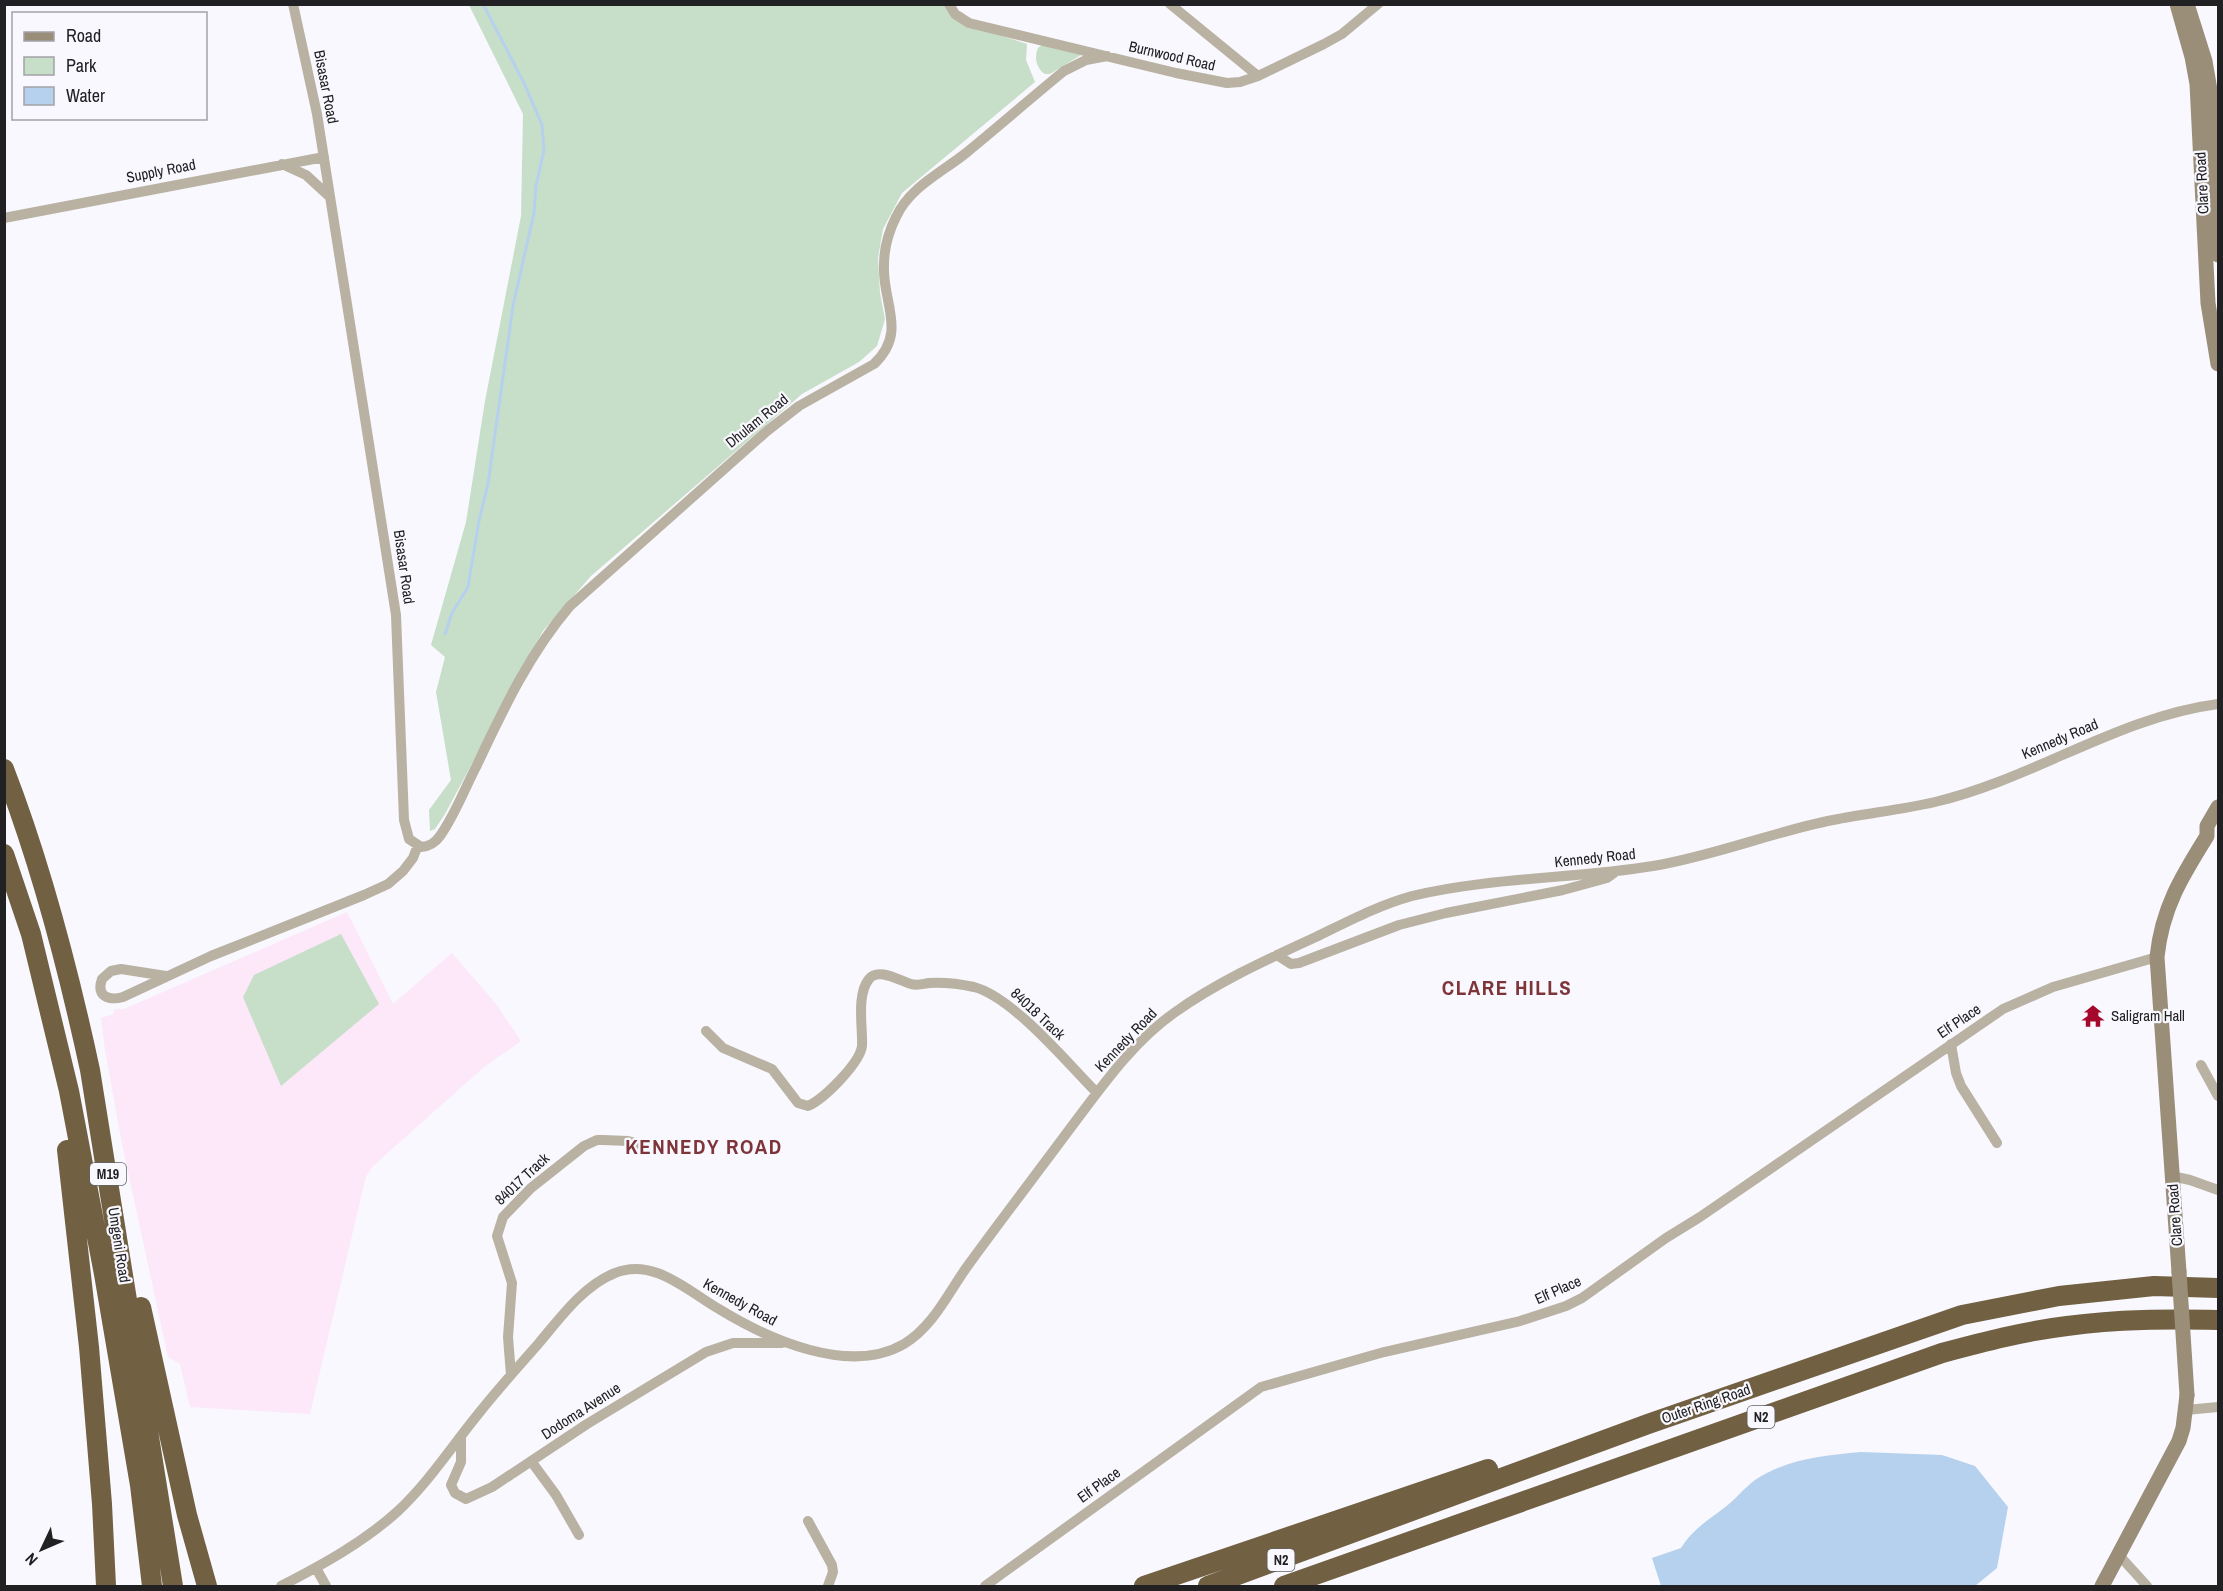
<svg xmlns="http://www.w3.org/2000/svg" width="2223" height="1591" font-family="'Archivo Narrow',sans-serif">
<rect width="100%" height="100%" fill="#f8f8fe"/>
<path fill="#fce8f8" d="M347,912L393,1004L452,953L496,1004L521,1041L484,1067L373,1166L366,1176L310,1414L190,1407L180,1364L168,1357L122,1144L105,1050L101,1018L113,1014L115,1009H124Z"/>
<path fill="#c7dec8" d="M469,5H945L962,23L1027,44L1026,60L1035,82L902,193L883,229L878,258L880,293L885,319L877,346L859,362L802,394L591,576L543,631L445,814L435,829L430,831L429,810L451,780L436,692L445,657L431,645L466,522L485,401L521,216L523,114Z
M1042,45L1081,55L1050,74H1045C1036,68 1034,57 1038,48Z
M341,934L379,1004L281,1086L243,997L254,975Z"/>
<path fill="#b6d1ee" d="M1861,1452L1942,1455L1975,1466L2008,1507L1997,1568L1975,1586H1933L1928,1585L1927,1586H1661L1652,1558L1681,1548C1693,1529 1707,1521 1724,1508C1735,1500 1744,1488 1755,1480C1789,1458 1822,1456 1861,1452Z"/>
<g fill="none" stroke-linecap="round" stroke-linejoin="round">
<path stroke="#b6d1ee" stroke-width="3" d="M445,634L452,613L468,587L479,521L488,484L513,306L534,213L536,186L544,150L542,125L525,85L483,4"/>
<path stroke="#b9b1a2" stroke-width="10" d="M293,4L317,114L396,615L404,820L409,839L421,847C430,846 435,843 440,836C455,815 464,790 476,767C503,710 529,654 570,606L767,431L799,406L874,364C908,332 882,303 884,265C884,248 889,231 896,217C910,187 941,173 966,153C999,126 1031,98 1064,71L1086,60L1107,56
M949,4L955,14L969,23L1176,73L1227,83L1240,82L1258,76L1324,44L1342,34L1378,4
M1170,4L1258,76
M282,164L306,175L330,197
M4,218L324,157
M1277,955L1291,964L1299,963L1399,925L1446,913L1563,890L1607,878L1614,873
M166,976L121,969L111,971L102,979C96,996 108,1001 123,997L211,956L364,895L388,884L403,871L413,858L418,845
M706,1031L723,1048L772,1069L798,1103L808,1106C824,1099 860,1063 862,1046C863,1028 856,995 869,979C878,967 900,981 911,984C917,986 923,984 929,983C944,982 960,984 974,987C1013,997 1068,1064 1097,1093
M1951,1044L1956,1073L1961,1086L1997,1143
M2201,1065L2218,1096
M2172,1176L2190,1180L2218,1190
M511,1375L508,1337L512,1283L497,1236L503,1217L531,1188L584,1146L597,1140H603L628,1141L643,1145
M2186,1410L2218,1407
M461,1438V1462L451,1485L455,1493L466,1499L492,1487L587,1424L706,1352L733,1343H782
M531,1461L556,1495L579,1535
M808,1521L832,1565L833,1572L828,1586
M2118,1554L2147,1586
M316,1568L326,1586
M281,1586C322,1565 364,1542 398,1511C429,1482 452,1446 479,1413C498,1389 519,1366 539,1343C560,1318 584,1285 615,1273C653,1257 688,1291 719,1309C768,1339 849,1376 904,1344C934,1326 949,1291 969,1264C1001,1220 1034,1177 1066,1134C1098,1092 1130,1044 1174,1013C1217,982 1268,959 1316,937C1347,922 1379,905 1412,896C1491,877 1574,879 1653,866C1714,856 1772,832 1833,820C1867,813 1901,810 1935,802C2033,779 2118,717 2218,704
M985,1586L1261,1387L1384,1352L1520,1321L1566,1306L1582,1298L1666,1238L1700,1217L2003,1009L2053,987L2157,957"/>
<path stroke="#9a8e79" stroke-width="15" d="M2177,4L2192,57L2197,84L2208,303L2218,364
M2187,4L2205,61L2210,90L2218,255
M2179,1272L2157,957C2162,908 2182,876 2207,836V826L2218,807
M2102,1586L2179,1441L2183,1428L2187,1395"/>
<path stroke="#716041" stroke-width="20" d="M4,769C42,867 68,968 90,1070L173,1586
M4,854L31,934L69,1091L104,1274L140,1485L152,1586
M67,1150L89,1347L102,1504L106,1586
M141,1307L187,1515L207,1586
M1144,1586L1488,1469
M1208,1586L1648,1424L1962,1315L2059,1296L2154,1286L2218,1288
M1284,1586L1942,1353C1983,1342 2025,1331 2067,1326C2118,1319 2168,1319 2218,1320"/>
<path stroke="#9a8e79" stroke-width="15" d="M2179,1272L2187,1395"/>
</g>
<defs>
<g id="temple-bare" transform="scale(1.8)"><path d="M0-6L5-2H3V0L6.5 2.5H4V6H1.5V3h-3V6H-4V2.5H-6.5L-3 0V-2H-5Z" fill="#a5082b" stroke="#f8f8fe" stroke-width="2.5" paint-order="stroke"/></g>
</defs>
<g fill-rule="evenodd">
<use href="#temple-bare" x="2093" y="1016"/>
</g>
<g text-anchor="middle" stroke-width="4.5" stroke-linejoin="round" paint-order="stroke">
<g fill="#f8f8fe" stroke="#626265" stroke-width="1.5">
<rect x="90" y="1163" width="36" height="22" rx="4.5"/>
<rect x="1747.5" y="1406" width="27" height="22" rx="4.5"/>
<rect x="1267.5" y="1549" width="27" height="22" rx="4.5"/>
</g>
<g font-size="14" font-weight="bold" fill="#212123">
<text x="108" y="1179">M19</text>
<text x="1761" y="1422">N2</text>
<text x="1281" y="1565">N2</text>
</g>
<g font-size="15" fill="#212123" stroke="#f8f8fe">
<text transform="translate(1172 56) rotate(13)" y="5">Burnwood Road</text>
<text transform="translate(326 87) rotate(79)" y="5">Bisasar Road</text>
<text transform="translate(161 171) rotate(-11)" y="5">Supply Road</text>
<text transform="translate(2202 183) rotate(-93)" y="5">Clare Road</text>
<text transform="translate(757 421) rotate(-39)" y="5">Dhulam Road</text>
<text transform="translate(404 567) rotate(82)" y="5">Bisasar Road</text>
<text transform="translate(2060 739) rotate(-23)" y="5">Kennedy Road</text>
<text transform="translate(1595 858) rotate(-6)" y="5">Kennedy Road</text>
<text transform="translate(1038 1014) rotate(43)" y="5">84018 Track</text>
<text transform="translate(1959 1021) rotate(-34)" y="5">Elf Place</text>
<text transform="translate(1126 1040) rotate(-46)" y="5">Kennedy Road</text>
<text transform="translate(522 1179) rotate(-43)" y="5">84017 Track</text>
<text transform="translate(2175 1215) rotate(-94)" y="5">Clare Road</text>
<text transform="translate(119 1245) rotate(81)" y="5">Umgeni Road</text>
<text transform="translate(1558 1290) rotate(-24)" y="5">Elf Place</text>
<text transform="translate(740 1302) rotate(29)" y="5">Kennedy Road</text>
<text transform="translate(1706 1404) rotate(-19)" y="5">Outer Ring Road</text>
<text transform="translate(581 1411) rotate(-33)" y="5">Dodoma Avenue</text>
<text transform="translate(1099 1485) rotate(-36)" y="5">Elf Place</text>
</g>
<g font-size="15" fill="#212123" stroke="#f8f8fe" text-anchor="start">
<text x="2111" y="1021">Saligram Hall</text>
</g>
<g font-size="21" font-weight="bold" letter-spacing="1.5" fill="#7d3539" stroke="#f8f8fe">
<text x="1507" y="995">CLARE HILLS</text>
<text x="704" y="1154">KENNEDY ROAD</text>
</g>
</g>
<rect width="2223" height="1591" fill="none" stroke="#212123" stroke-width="12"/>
<rect x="12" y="12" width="195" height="108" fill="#f8f8fe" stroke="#a2a2a6" stroke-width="1.5"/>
<rect x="24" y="32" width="30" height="9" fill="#9a8e79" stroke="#a2a2a6" stroke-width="1.5"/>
<text x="66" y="42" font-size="18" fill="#212123">Road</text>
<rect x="24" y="57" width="30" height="18" fill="#c7dec8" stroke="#a2a2a6" stroke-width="1.5"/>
<text x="66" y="72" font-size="18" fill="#212123">Park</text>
<rect x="24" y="87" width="30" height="18" fill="#b6d1ee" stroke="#a2a2a6" stroke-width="1.5"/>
<text x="66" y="102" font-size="18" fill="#212123">Water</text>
<g transform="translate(42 1549) rotate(226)" stroke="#f8f8fe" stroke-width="4.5" paint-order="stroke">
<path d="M0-4.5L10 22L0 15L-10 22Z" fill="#212123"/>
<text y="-9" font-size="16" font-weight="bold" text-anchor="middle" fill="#212123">N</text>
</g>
</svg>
